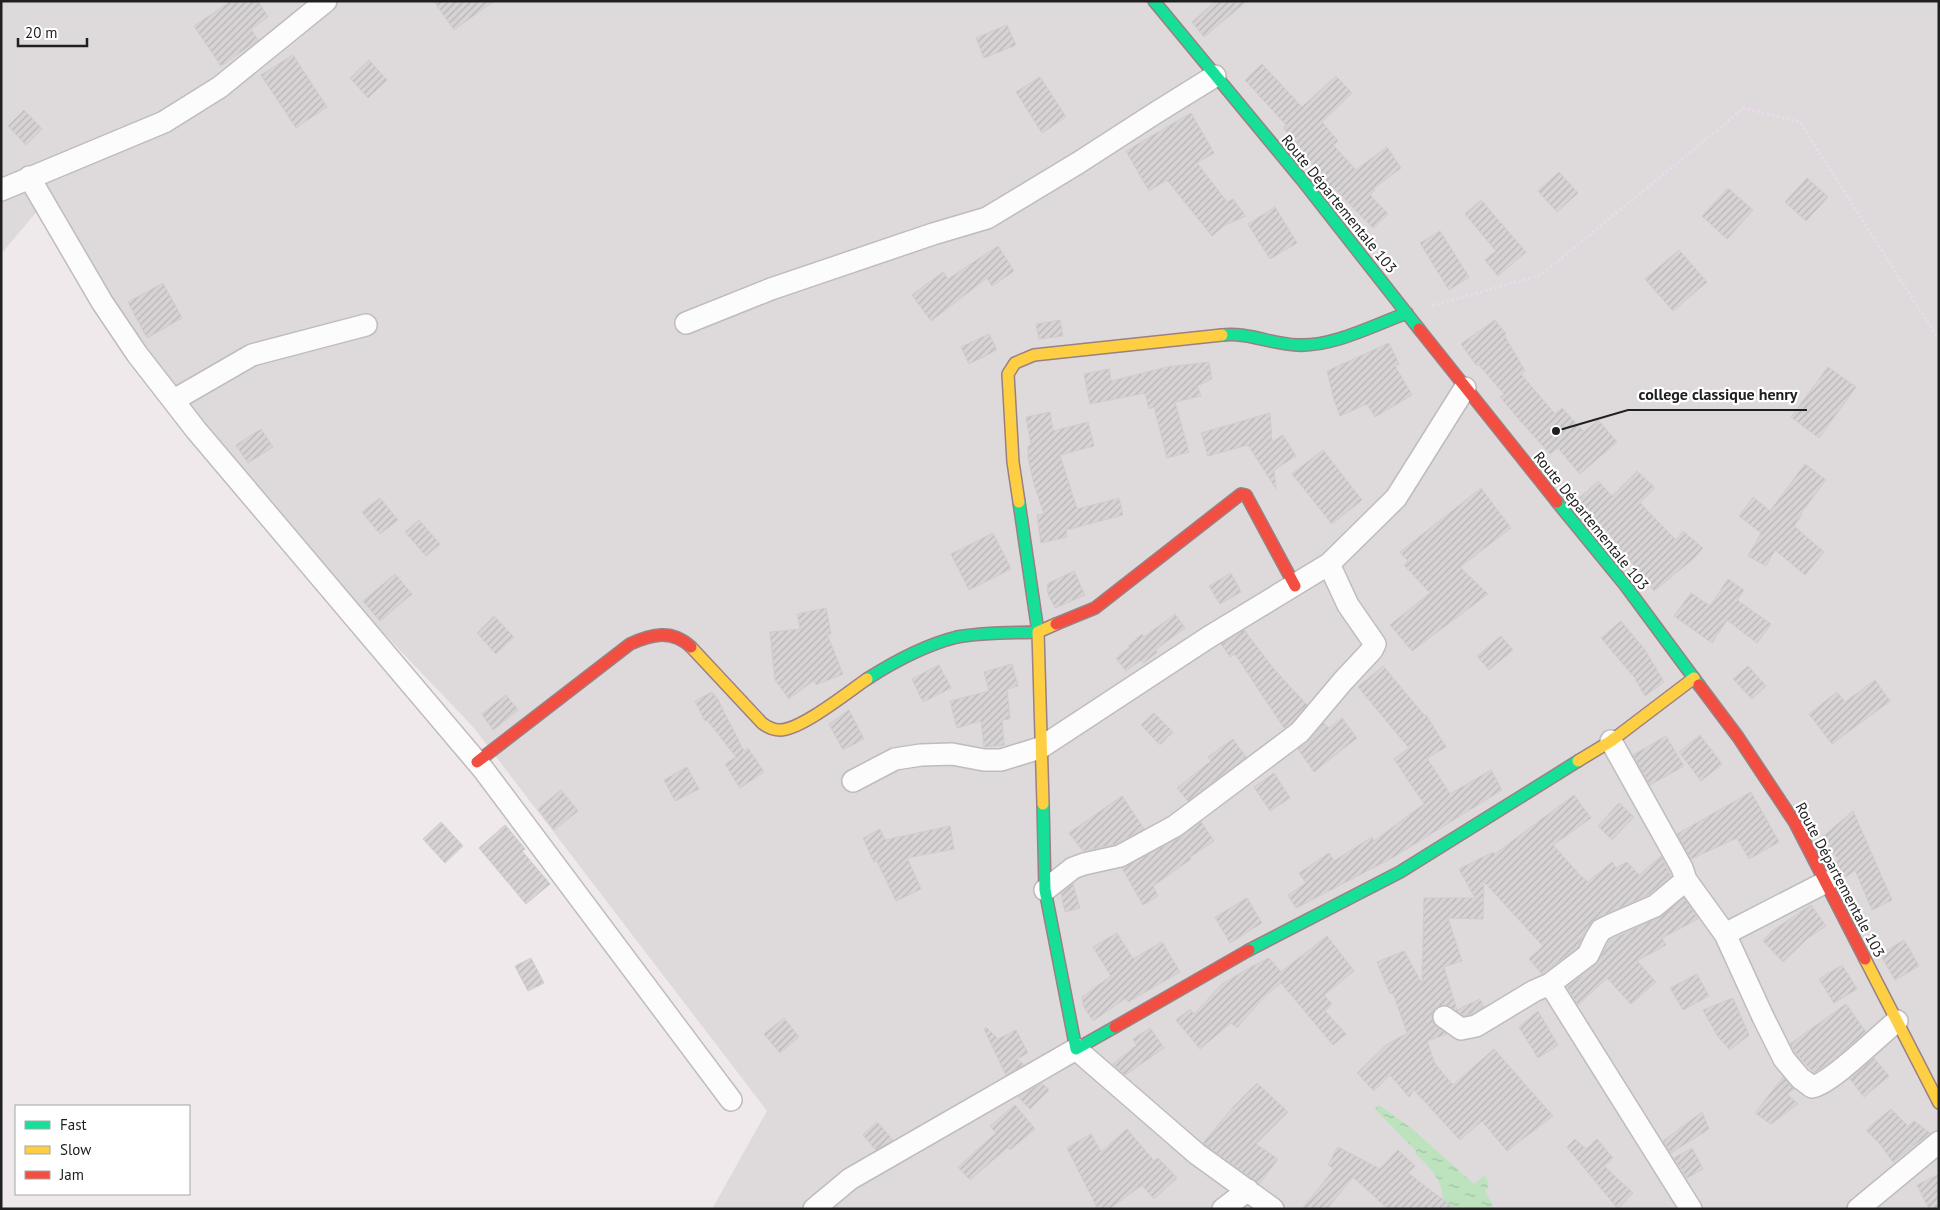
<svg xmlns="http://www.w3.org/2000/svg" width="1940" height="1210" font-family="'PT Sans',sans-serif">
<defs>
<pattern id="water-ripples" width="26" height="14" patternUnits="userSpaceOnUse" patternTransform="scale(1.25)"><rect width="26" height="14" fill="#bde2be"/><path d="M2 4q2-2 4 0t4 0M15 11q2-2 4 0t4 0" fill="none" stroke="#a2c2a3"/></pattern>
<pattern id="building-hatch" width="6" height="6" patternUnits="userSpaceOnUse" patternTransform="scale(1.25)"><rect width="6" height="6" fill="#d7d3d5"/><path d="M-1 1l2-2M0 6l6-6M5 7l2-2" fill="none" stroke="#b8b5b7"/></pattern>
</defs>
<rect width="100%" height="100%" fill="#efe9ec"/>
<path fill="#dedadc" d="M1,1H1939V1209H712L767,1111L474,728L192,432L46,201L1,254Z"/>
<path fill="url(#water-ripples)" d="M1379,1105L1411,1128L1474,1184L1485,1175L1489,1185L1485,1191L1495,1209H1441C1448,1185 1432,1170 1416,1154L1415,1150L1375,1109Z"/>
<path fill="url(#building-hatch)" stroke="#d2cacf" d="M231,1H258L268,17L251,29L258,40L221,66L194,26Z
M434,1H494L454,30Z
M1216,1H1247L1204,37L1192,22Z
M1007,25L1016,45L984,58L976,38Z
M293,55L327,107L296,128L261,75Z
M369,60L387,80L368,98L350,78Z
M1262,64L1302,107L1336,76L1352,93L1322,122L1338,141L1333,145L1356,170L1387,147L1401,168L1374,188L1375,190L1370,195L1388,214L1373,228L1331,185L1329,187L1320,177L1314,170L1316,169L1299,148L1300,147L1283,128L1286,125L1245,80Z
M1040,77L1066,117L1042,133L1016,92Z
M24,110L42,129L26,145L8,126Z
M1191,113L1214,153L1197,163L1227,202L1233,199L1246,216L1225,225L1212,236L1167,180L1149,191L1126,151Z
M1559,172L1578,193L1557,212L1538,191Z
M1807,178L1828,197L1806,221L1785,202Z
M1728,188L1753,210L1727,239L1702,216Z
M1481,200L1526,252L1498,276L1485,260L1496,251L1465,214Z
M1275,207L1297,243L1270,259L1248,224Z
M1440,231L1469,277L1449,290L1420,243Z
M998,246L1014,271L992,286L987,278L931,321L912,295L943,272L948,279Z
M1679,250L1707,282L1673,311L1645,279Z
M163,283L182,318L147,338L128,302Z
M1060,320L1063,336L1039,339L1036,324Z
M1495,320L1506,334L1504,335L1525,371L1521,374L1555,414L1562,408L1584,432L1598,420L1617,442L1580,474L1558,448L1550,454L1524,425L1500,397L1504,394L1479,365H1476L1461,344Z
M989,334L997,350L969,364L961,347Z
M1389,343L1399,364L1395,366L1412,395L1375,417L1367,404L1340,416L1334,400L1327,371Z
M1209,362L1212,379L1197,386L1201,396L1175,402L1189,452L1167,458L1154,407L1149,409L1145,393L1090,404L1084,374L1109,369L1111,381L1167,367Z
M1828,367L1856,387L1819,438L1791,417Z
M1050,412L1053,431L1088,422L1094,446L1060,455L1077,509L1119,498L1123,515L1066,530L1067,537L1041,543L1037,515L1044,514L1034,484L1028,458V446L1031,445L1026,417Z
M1270,413L1272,442L1283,435L1296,456L1274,470L1276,489L1248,445L1208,456L1201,433Z
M261,429L273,447L248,463L236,445Z
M1323,450L1362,500L1332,524L1292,474Z
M1805,464L1826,480L1801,513L1802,514L1794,526L1824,552L1805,575L1775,550L1766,566L1748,556L1761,533L1739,516L1753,497L1770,511Z
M1637,471L1655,488L1640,503L1676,540L1683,531L1703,548L1692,560L1654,591L1604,527L1602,529L1577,500L1598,481L1612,496Z
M1481,488L1511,528L1460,567L1488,594L1412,651L1390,625L1430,593L1404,565L1408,561L1400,552Z
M380,498L398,520L380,534L362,512Z
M419,520L440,544L426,556L405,532Z
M993,533L1011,569L969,590L951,554Z
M1074,571L1085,595L1055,608L1048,594L1047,584Z
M1231,573L1241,592L1220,604L1209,586Z
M395,574L412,594L380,621L363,601Z
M1728,579L1744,590L1737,600L1771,624L1757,643L1727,620L1712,643L1674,616L1691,593L1710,606Z
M826,608L831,634H827L843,674L816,685L814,680L789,699L775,680L770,632L800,629L797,614Z
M1175,614L1185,628L1155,650L1157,652L1144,663L1141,660L1126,671L1116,658L1130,647L1128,646L1142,634L1144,637Z
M494,616L514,637L496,654L477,633Z
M1621,621L1645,650L1664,682L1645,696L1634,677L1601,638Z
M1244,630L1274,669L1307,705L1291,723L1284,728L1235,654L1230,657L1221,644Z
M1501,636L1513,650L1489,670L1477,656Z
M1012,664L1018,686L1007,689L1010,719L1002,720L1004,745L984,747L981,721L957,728L950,701L989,691L984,672Z
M939,665L951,688L923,702L912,679Z
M1383,666L1425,716L1426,715L1446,747L1427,758L1450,794L1491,770L1502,790L1392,858L1296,908L1288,895L1306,883L1299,873L1329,853L1334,861L1372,837L1374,841L1424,804L1394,759L1409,748L1358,687Z
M1748,666L1766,686L1752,699L1733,679Z
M1875,680L1890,701L1832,744L1809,714L1837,692L1845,702Z
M712,692L717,698L744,751L748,748L764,772L740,788L725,764L736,757L707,720L705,721L695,701Z
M506,695L518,710L493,730L482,714Z
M849,710L864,739L843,750L829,724Z
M1154,713L1173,732L1160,745L1141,725Z
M1342,718L1357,738L1314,772L1298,749L1310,740L1324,723L1329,728Z
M1700,735L1722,764L1701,781L1679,752Z
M1666,736L1684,766L1650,785L1633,755Z
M1233,739L1246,757L1188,801L1177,788L1211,761L1208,757Z
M687,767L699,789L675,801L664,780Z
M1274,773L1290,798L1270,811L1254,787Z
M561,790L578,811L554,830L538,809Z
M1751,792L1779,842L1749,859L1737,838L1691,859L1677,834Z
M1574,795L1591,818L1553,845L1579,874L1577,876L1580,875L1588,882L1612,862L1616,868L1627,862L1639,875L1661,856L1671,876L1648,895L1595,919L1585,931L1578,947L1542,974L1529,959L1543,946L1484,882L1483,919L1448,918L1462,961L1444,967L1457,1010L1480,999L1484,1007L1471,1014L1464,1016L1446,1005L1439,1006L1434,1009L1432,1015L1433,1023L1447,1034L1427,1041L1435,1064L1453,1085L1494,1049L1553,1116L1507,1151L1482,1121L1460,1140L1414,1090L1409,1097L1390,1075L1374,1091L1357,1073L1386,1045L1407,1033L1393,993L1390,994L1377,962L1404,951L1422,984L1424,898H1475L1459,869L1493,852L1495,854Z
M1122,796L1144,829L1116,844L1083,851L1069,833Z
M1619,803L1634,817L1612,840L1598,826Z
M1853,811L1892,900L1872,910L1855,870L1846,877L1835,862L1839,860L1821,838Z
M441,822L463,846L445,863L423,839Z
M1201,822L1214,841L1190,857L1191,859L1153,886L1158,896L1143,905L1122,868L1181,837Z
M505,825L525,849L522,851L550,884L526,904L479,848Z
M950,826L954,849L907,858L921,889L896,901L877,861L874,862L863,838L880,829L885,840Z
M1073,884L1080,908L1065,912L1061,893Z
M1247,898L1262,923L1230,943L1215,917Z
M1684,898L1698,919L1662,938L1666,945L1637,961L1656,982L1631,1004L1607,978L1578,1005L1567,987L1596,965L1610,940L1660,917Z
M1811,905L1826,926L1808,938L1783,962L1763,941L1772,931Z
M1117,933L1133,959L1162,942L1180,972L1128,1002L1126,998L1093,1021L1084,1007L1082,997L1111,976L1093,947Z
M1327,936L1354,971L1324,995L1332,1004L1325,1011L1346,1034L1333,1045L1281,983L1263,998L1237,1028L1231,1023L1200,1049L1176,1020L1190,1009L1194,1014L1222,984L1251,967L1269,958L1281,972Z
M1904,940L1919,966L1895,980L1880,954Z
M531,958L544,983L528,991L515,966Z
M1842,965L1857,989L1834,1003L1819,979Z
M1697,974L1709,996L1683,1010L1670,988Z
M1733,998L1749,1035L1730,1050L1718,1037L1703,1010Z
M1846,1004L1866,1032L1835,1059L1814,1073L1795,1052L1790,1044Z
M1538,1011L1558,1045L1538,1058L1519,1027Z
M784,1018L799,1037L780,1053L764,1034Z
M986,1027L998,1039L1016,1030L1028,1053L1017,1059L1024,1065L1006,1075L984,1029Z
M1150,1028L1164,1048L1125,1075L1113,1064L1137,1045L1133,1039Z
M1874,1058L1889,1076L1864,1097L1850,1079Z
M1783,1077L1794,1089L1787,1094L1798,1104L1771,1124L1755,1113Z
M1042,1083L1049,1090L1030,1109L1018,1097Z
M1257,1083L1288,1112L1256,1144L1278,1159L1259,1184L1203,1143L1234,1106Z
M1015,1105L1035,1129L1010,1150L1008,1147L970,1180L958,1167L996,1133L990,1126Z
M1891,1109L1908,1126L1914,1121L1930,1133L1893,1162L1880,1144L1866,1130Z
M1702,1112L1709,1129L1671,1153L1663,1141Z
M877,1122L893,1140L876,1150L863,1135Z
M1127,1129L1154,1161L1158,1158L1177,1178L1154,1199L1142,1185L1109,1209H1098L1067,1148L1091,1134L1101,1152Z
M1575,1139L1586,1149L1597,1139L1613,1158L1604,1166L1633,1193L1618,1209L1567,1147Z
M1338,1147L1380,1169L1398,1150L1415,1166L1408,1173L1455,1209H1388L1353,1177L1327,1209H1302L1334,1169L1328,1165Z
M1692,1148L1703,1169L1687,1178L1674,1158Z
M1939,1174V1209H1929L1917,1185Z"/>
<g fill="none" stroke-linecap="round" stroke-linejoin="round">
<g stroke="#bfbcbd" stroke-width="24">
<path id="street" d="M29,177L102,302L137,354L196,430L483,769L731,1100
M1,190L164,122L220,87L326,1
M686,323L771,289L933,234L987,218L1078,163L1157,112L1215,76
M174,400L252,355L366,325
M853,781L895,759L921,755L952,754L984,760H1001L1040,748L1209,637L1329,564L1396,498L1465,388
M1686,880L1725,934L1826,882
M1045,890L1073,868L1084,864L1120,856L1175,826L1300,732L1343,681L1372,650L1375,644L1348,605L1329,564
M1725,934L1763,1017L1784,1059L1800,1078L1812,1087C1832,1083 1878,1036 1897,1021
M1550,984L1691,1209
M1444,1017L1461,1029L1476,1026L1534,991L1550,984L1588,955L1596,938L1601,930L1611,925L1655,906L1686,880L1682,868L1611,741
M814,1209L850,1179L1076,1049L1197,1154L1273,1209
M1223,1209L1248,1190
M1858,1209L1939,1142"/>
</g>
<g stroke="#9a8083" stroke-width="14">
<path id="fast" d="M1154,1L1302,180L1419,329
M1222,335C1248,332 1271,344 1297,345C1333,347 1374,325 1407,313
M1557,502L1625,585L1699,685
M867,679C895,661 925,645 957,637C984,632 1011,633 1038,632L1019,502
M1043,804L1045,890L1076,1049L1115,1027
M1249,950L1400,872L1578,761"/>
</g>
<g stroke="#9a8083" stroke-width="14">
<path id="slow" d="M1019,502L1013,462L1008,374L1015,363L1034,355L1222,335
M691,647L762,723C767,727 773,730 780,730C801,730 848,692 867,679
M1578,761L1611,741L1694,678
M1043,804L1038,632L1056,624
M1865,959L1939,1103"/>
</g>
<g stroke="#9a8083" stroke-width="14">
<path id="jam" d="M1419,329L1557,502
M1056,624L1095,608L1241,494L1246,495L1295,586
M1699,685L1738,737L1795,823L1865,959
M477,762L630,644C652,634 672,629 691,647
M1115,1027L1249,950"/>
</g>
<path stroke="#ebdaeb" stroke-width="3" stroke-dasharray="2.5 2.5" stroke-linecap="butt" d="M1432,306L1541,275L1744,108L1800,122L1939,340"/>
<use href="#street" stroke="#fdfcfc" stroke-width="21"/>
<use href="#fast" stroke="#16e098" stroke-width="11"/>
<use href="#slow" stroke="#ffcf43" stroke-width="11"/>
<use href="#jam" stroke="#f24e42" stroke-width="11"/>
</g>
<g text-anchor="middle" stroke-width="4.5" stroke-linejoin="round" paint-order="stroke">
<g font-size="15" fill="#202020" stroke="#fff">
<text transform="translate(1339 204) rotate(51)" y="5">Route Départementale 103</text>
<text transform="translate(1591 521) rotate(51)" y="5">Route Départementale 103</text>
<text transform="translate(1840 880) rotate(62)" y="5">Route Départementale 103</text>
</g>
</g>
<path fill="none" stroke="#202020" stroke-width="2" d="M1556 431L1628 410H1807"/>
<circle fill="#202020" stroke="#fff" stroke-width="2" cx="1556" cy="431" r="5"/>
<g font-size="16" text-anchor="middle" font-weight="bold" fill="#202020" stroke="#fff" stroke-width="4.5" stroke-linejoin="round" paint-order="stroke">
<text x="1718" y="400">college classique henry</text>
</g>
<rect width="1940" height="1210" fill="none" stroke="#202020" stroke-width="5"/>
<rect x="15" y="1105" width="175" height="90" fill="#ffffff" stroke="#a6a6a6"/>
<rect x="25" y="1121" width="25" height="8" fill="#16e098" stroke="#a6a6a6"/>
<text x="60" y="1130" font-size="15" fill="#202020">Fast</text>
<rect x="25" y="1146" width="25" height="8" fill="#ffcf43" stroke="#a6a6a6"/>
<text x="60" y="1155" font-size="15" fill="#202020">Slow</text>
<rect x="25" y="1171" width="25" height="8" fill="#f24e42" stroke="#a6a6a6"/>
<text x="60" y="1180" font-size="15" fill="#202020">Jam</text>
<path d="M18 38v8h69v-8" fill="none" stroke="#202020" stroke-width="2.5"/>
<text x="25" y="38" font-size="15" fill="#202020" stroke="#ffffff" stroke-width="4" paint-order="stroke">20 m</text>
</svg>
